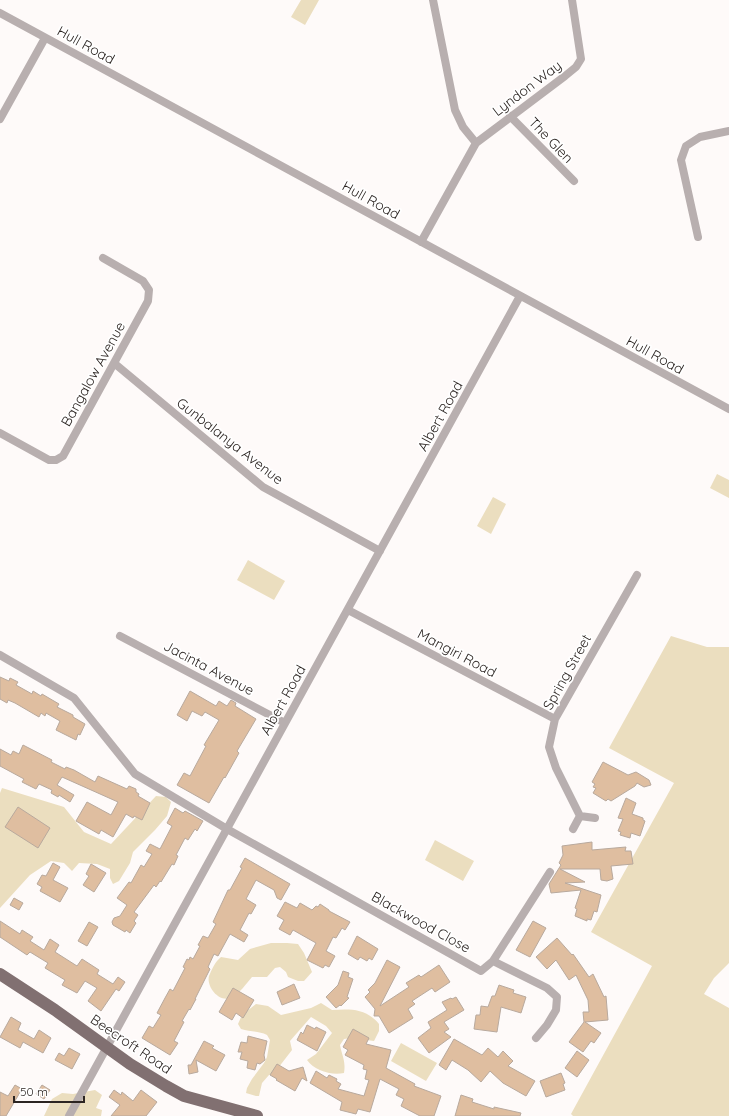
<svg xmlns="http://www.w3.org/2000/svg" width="729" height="1116" font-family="Quicksand,sans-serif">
<rect width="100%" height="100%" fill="#fefaf9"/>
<path fill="#ebdebf" d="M301,0H319L305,25L291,17Z
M717,474L729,480V498L710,488Z
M493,497L506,504L491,534L477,526Z
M248,560L285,581L274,600L237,580Z
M671,636L707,647H729V963L714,978L704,994L729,1008V1116H573L571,1114L652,966L591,932L674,783L609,748Z
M2,788L64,807L84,832L111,844L156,796L166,797L171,802L167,816L155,830L133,852L130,863L119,881L113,884L110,878V869L97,864L79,863L72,871L64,863L51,861L30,875L0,908V793Z
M435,840L474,861L463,881L425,860Z
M271,943H287L298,944L304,953L312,972L304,981H298L288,977L286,972L280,967L275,968L267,977H252C246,984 240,993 232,997C220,1004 206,987 209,976C212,969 215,962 221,957L238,960L250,949Z
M321,1003L332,1010C350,1009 366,1008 379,1024V1031L374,1041L351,1038L344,1039L340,1045C342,1056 346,1061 344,1073C331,1076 314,1070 307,1060L316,1054L332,1033L326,1026L311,1017L290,1041L292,1050L275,1072L269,1075L262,1083L259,1096H256L246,1093L247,1088L252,1079L264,1063L267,1057L270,1040L267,1035C259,1031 250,1032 241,1029L238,1024L242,1015L256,1004L268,1006L281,1015L311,1008Z
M401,1043L437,1063L426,1081L391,1061Z
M95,1090L102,1095L96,1108L102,1110L101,1116H44L52,1099L62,1093L73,1094Z"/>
<path fill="#dfbea0" stroke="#b8a99d" d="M0,677L9,681L10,678L18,682L16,685L32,694L33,691L41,696L42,694L59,704L57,707L73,715V717L85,724L80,735L78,734L76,740L56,730L60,721L46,713L45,716L41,713L39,717L15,703L8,700L7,703L0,699Z
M190,691L216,706L219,701L227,706L231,700L236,703L235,706L256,719L237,751L239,753L225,778L224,777L209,803L177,785L184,773L190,776L206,746L204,745L219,720L205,712L202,716L192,711L187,721L177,715Z
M23,745L52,760L51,762L65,769L66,767L74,770L95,782L98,776L127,789L129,786L136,789V792L139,794L138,796L150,803L142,820L134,816L133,818L126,814L113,837L101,830L99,834L76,821L87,802L111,815L118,802L62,777L57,785L74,795L70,802L59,795L58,797L51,793L52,790L39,784L36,789L22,782L24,779L0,766V749L11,755L13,751L19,754Z
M603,762L628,775L636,772L649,780L651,785L644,787L637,783L635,786L611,801L608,799L606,801L593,793L596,788L593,787L595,784L592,782Z
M626,798L636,803L632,814L643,818V820L645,821L640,836L631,833L630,838L620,835L621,832L618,831L623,819L618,818Z
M18,807L50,828L38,848L5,827Z
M175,808L183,813L185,811L203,821L197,831L195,829L188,840L185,838L176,855L178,856L174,865L172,864L161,882L160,881L156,887L154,885L134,912L138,915L134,921L136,923L130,933L126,930L125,932L113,925L112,922L114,918L120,916L127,905L117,898L129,882L131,883L141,865L144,867L152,854L146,851L150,844L160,849L172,826L167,823Z
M592,842V850L626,847L625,851H631L633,864L611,866L613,879L607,881L601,880L600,869H560L585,882L565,883L601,895L597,912L594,911L591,920L587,919V921L575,916L577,909L575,908L581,890L551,893L549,884L561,865L559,863L563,855L562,846Z
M245,858L290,884L281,900L277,898L274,890L256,880L246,899L256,905L251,914L249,913L240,930L248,935L244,942L230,934L218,956L214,954L208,967L210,969L195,999H196L190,1010L189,1009L182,1021L184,1022L174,1041L178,1043L170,1055L142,1038L149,1026L153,1028L161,1015L157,1013L165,998L170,989L173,991L185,968L183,967L187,959L189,960L190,957L193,959L200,946L198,945L203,936L208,938L216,924L213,922L228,890H230L242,868L240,867Z
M53,863L60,867L53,880L68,888L60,902L40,891L42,887L37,884L42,875L46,876Z
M91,864L106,873L94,892L83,885L89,876L86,874Z
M14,898L23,903L19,910L10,905Z
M285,902L297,908L300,903L312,910L316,906L318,907L320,904L329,910V911L350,922L345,930L342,928L336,938L333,937L326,951L335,956L329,967L325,965L323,968L307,960L316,943L293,930L290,935L279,929L284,920L277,916Z
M0,921L20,934L22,930L33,937L30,941L44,950L50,939L59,945L55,952L77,966L82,959L99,970L97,974L113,984L118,977L125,982L119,991L116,989L101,1011L88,1001L97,988L85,981L77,993L62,985L65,980L45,968L48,963L30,952L27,955L0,937Z
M533,921L546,928L530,957L516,950Z
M89,922L98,927L87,946L78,941Z
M357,936L378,949L372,960L369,958L367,961L360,957L358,960L348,954Z
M557,938L572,955L573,954L589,977L593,974L604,997L606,996L608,1020L585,1022L601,1033L594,1043L591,1041L583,1052L569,1042L584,1022L583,1012H589L588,1000L576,975L569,980L556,960L547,969L536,957Z
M387,960L400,967L380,1006L409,987L406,983L419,975L421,977L439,965L450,982L435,992L432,988L412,1001L415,1004L408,1009L413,1018L389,1033L379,1016H374L375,1009L365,997L370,992L368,990L375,983Z
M343,971L349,973L348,977L353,979L347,997L349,998L341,1006L340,1005L336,1008L326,997L338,985Z
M294,984L300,998L282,1005L277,992Z
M499,985L514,990L513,993L526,997L521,1013L501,1007L497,1032L474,1029L476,1015H480L481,1006L488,1007L492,996H495Z
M233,988L254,1000L243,1018L236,1013L232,1020L219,1012Z
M456,997L464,1010L444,1022L449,1029L444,1032L451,1037L429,1053L418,1038L431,1028L428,1022L447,1010L442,1002L451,998L452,999Z
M11,1017L21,1023L18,1030L34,1039L39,1030L51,1038L43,1053L23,1042L20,1048L0,1037Z
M307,1025L315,1029L316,1027L326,1032L317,1051L297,1040L301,1032L303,1034Z
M353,1029L369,1038L366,1044L391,1050L386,1068L415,1084L414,1086L441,1096L434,1116H420L401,1106L404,1099L396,1095L399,1089L380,1079L370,1112L358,1109L356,1114L340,1110L342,1102L310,1083L316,1071L327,1078L329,1075L337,1079L336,1081L341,1084L338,1089L364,1096L369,1080L365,1079L367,1070L363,1069L364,1065L345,1055L348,1050L343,1047Z
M248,1036L267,1041L264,1055L265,1060L260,1064L257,1063L255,1070L247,1068L248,1061L240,1059L242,1052H238L241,1042L247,1043Z
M454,1039L482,1055L488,1048L498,1057L503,1051L513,1061L508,1066L535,1081L526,1096L503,1083L490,1071L481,1082L468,1070L452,1060L446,1070L439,1065Z
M204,1041L214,1046L212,1048L225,1055L216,1071L196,1060L198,1072L189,1074L188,1065H191Z
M69,1048L80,1054L72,1069L55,1060L59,1053L64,1056Z
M577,1051L589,1060L577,1077L565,1068Z
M277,1064L289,1071L303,1067L307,1081L302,1078L295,1091L276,1080L277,1079L270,1075Z
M561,1073L565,1083L563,1084L565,1090L546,1097L540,1081Z
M15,1085L22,1089L6,1116H0V1092L8,1096Z
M42,1085L50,1090L44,1099L36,1094Z
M114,1090L121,1095L122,1092L133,1101L141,1090L157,1102L146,1116H111L120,1105L109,1097Z
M461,1095L473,1099L472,1102L494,1109V1107L521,1113L520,1116H455Z"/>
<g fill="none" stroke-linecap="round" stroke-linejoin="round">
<path stroke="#b8afaf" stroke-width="8" d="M433,0L455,110L463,127L476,143
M0,13L729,409
M510,116L574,181
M0,119L45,38
M698,237L681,160L686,146L700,137L729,131
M421,242L476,143L565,76L576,67L581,59L572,0
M114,363L263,487L380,551
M0,433L49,460H56L63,456L148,301L149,290L143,281L103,258
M348,610L555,719
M120,636L285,723
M0,655L74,698L135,774L227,829L481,971L493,961L547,988L557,997L556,1010L547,1025L536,1038
M580,816L595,818
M573,829L580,816L556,768L549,747L555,719L637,575
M493,961L550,872
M69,1116L520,296"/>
<path stroke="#817071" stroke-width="12" d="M0,974L55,1010L130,1064L166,1086L184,1096L257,1116"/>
</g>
<g text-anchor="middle" stroke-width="3.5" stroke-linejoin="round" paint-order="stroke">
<g font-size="14" fill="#2c2522" stroke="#fff">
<text transform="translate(86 45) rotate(29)" y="5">Hull Road</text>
<text transform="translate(527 88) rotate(-37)" y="5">Lyndon Way</text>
<text transform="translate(551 140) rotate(46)" y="5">The Glen</text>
<text transform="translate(371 200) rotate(29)" y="5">Hull Road</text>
<text transform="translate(655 355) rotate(29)" y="5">Hull Road</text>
<text transform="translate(93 374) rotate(-61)" y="5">Bangalow Avenue</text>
<text transform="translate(440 416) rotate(-61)" y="5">Albert Road</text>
<text transform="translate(230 441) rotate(38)" y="5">Gunbalanya Avenue</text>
<text transform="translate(457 653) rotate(28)" y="5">Mangiri Road</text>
<text transform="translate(209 668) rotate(28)" y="5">Jacinta Avenue</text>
<text transform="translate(567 672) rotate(-61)" y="5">Spring Street</text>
<text transform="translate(283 700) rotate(-61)" y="5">Albert Road</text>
<text transform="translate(421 922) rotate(29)" y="5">Blackwood Close</text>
<text transform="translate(131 1044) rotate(34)" y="5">Beecroft Road</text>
</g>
</g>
<path d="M14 1096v6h70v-6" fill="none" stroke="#2c2522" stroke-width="2"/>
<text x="20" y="1096" font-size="12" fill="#2c2522" stroke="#ffffff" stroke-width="3" paint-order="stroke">50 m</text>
</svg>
